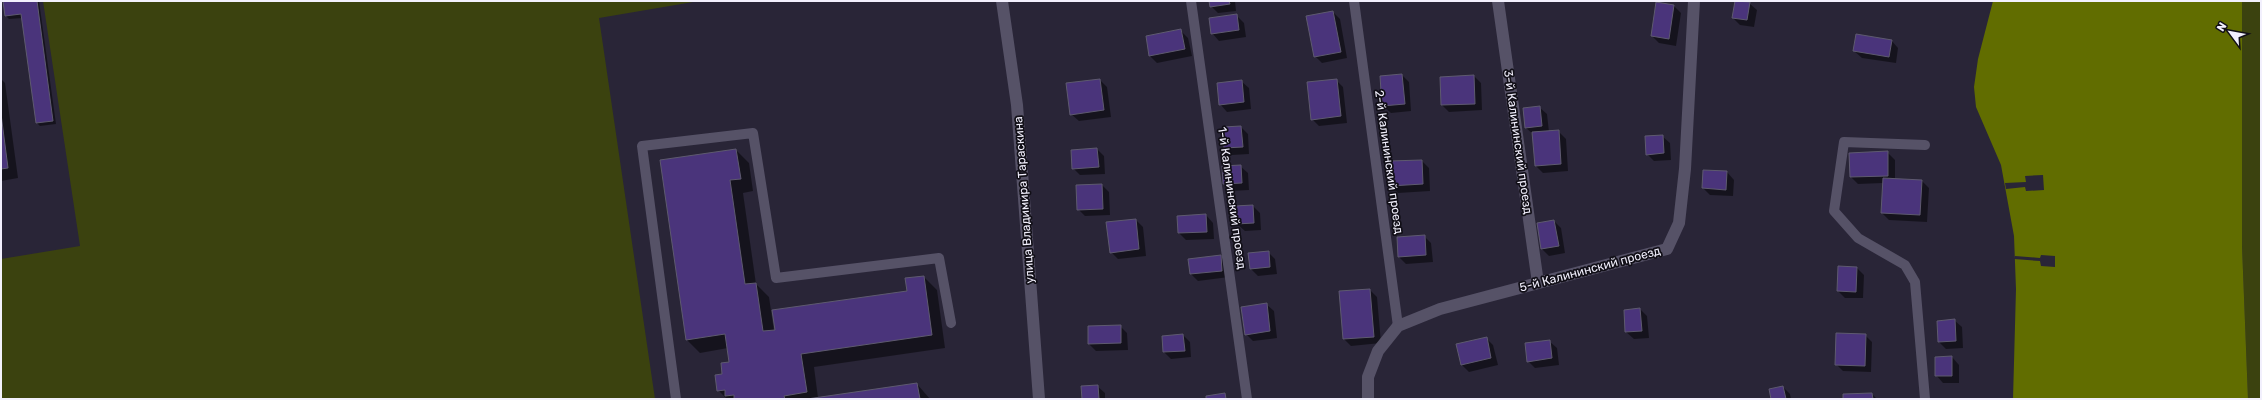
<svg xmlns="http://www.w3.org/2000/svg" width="2262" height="400" font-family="Rubik,sans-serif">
<rect width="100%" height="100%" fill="#292537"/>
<path fill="#3b420f" d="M43,1H699L599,18L655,399H1V259L80,246Z
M2242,1H2261V399H2248L2242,246Z"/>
<path fill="#616d00" d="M1993,1H2242V246L2248,399H2013L2016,289L2014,236L2001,165L1976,107L1974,87L1978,59Z"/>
<path fill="#292537" d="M2043,175L2044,190L2026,191L2025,187L2006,189L2005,183L2026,182L2025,176Z
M2041,255L2055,256V267L2041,266L2040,261L2014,259L2015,256L2040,258Z"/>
<path fill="#0007" d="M4,1H39L56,124L40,126L37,123L23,18L9,19L6,16Z
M1210,1H1235L1236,11L1218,13L1211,6Z
M1736,1L1749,3L1757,10L1754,27L1740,25L1733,18Z
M1674,6L1681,13L1676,46L1659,43L1652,36Z
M1333,12L1340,19L1347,58L1322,63L1315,56Z
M1236,15L1244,23L1246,37L1219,41L1212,33Z
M1181,31L1188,38L1192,56L1157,63L1150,56Z
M1891,40L1898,48L1896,63L1862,58L1854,51Z
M1402,75L1409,82L1411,111L1391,113L1383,106Z
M1474,76L1481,83L1482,110L1449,112L1442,105Z
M1,79L5,83L18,178L1,181Z
M1100,80L1107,87L1111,117L1079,121L1071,114Z
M1336,80L1343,87L1347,123L1319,126L1312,119Z
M1241,81L1249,88L1251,109L1227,112L1220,104Z
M1539,107L1547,114L1549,132L1558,131L1566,139L1568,171L1543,173L1536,166L1534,135L1526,128Z
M1241,127L1248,134L1249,154L1232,155L1225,148Z
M1662,136L1670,143L1671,160L1654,161L1647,154Z
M1097,149L1104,156L1105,174L1080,175L1073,168Z
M736,150L749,163L753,191L743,193L756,284L769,297L774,331L908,292L924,277L937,290L945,348L814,367L818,398L917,384L930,399H727L718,390L723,375L731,363L728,348L700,353L687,340Z
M1887,152L1895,160V180L1922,181L1929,188L1927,222L1889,220L1882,213L1883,183L1858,184L1851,177Z
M1422,161L1429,168L1430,191L1398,193L1391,185Z
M1240,166L1248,173L1249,190L1231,191L1224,184Z
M1727,172L1734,180L1733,196L1710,195L1703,188Z
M1102,185L1109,192L1110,215L1085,216L1078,209Z
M1253,206L1260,213L1261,230L1245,231L1237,224Z
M1206,215L1213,223L1214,239L1186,240L1179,233Z
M1136,220L1143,227L1146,256L1118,259L1111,252Z
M1554,221L1561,228L1565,253L1549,256L1542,249Z
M1424,236L1431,243L1433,262L1406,264L1399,257Z
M1268,252L1275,259L1277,274L1258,276L1251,269Z
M1220,256L1227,263L1229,277L1198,281L1191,274L1189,260Z
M1857,268L1864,275L1863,298H1845L1838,291Z
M1370,290L1377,297L1381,343L1351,346L1344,339L1340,292Z
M1266,304L1274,311L1277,338L1253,341L1246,334Z
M1640,309L1647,316L1649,338L1634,339L1626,332L1625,310Z
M1954,320L1962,327L1963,348L1946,349L1939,342Z
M1120,326L1127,333L1128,350L1096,351L1089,344Z
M1183,335L1190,342L1191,357L1171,359L1164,352L1163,337Z
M1865,335L1872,342L1871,372L1843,371L1836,364Z
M1486,338L1493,345L1498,365L1469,372L1462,365Z
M1549,341L1557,348L1559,365L1535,368L1528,361Z
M1952,357L1959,365V383H1943L1936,375Z
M1097,386L1105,393V399H1083Z
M1783,387L1790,394L1791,399H1772Z
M1872,394L1877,399H1844Z"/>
<path fill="#4a347b" stroke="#5e5a6f" d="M3,1H37L53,121L36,123L21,14L5,16Z
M1209,1H1229L1230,4L1210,7Z
M1735,1L1750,2L1747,20L1732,18Z
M1656,2L1674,5L1669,39L1651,36Z
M1333,11L1341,52L1314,57L1306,16Z
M1237,14L1239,30L1211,34L1209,18Z
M1181,29L1185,49L1149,56L1146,36Z
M1856,34L1892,40L1889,57L1853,51Z
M1402,74L1405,104L1382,106L1380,76Z
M1474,75L1475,104L1441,105L1440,77Z
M1100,79L1104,110L1070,115L1066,83Z
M1337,79L1341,116L1311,120L1307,82Z
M1242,80L1244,102L1219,105L1217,83Z
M1540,106L1542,126L1525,128L1523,108Z
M1,114L8,168L1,169Z
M1241,126L1243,147L1224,148L1223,127Z
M1559,130L1561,164L1535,166L1532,132Z
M1663,135L1664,153L1646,155L1645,136Z
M1097,148L1099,167L1072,169L1071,150Z
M736,149L741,179L730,180L745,284L756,283L763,331L775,330L772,310L907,291L905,278L924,276L932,335L801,354L807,392L784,396L785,399H734V395L725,396V390L717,391L715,375L722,374L721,363L729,362L725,334L686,340L660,160Z
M1888,151V176L1850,177L1849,153Z
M1422,160L1423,184L1390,186L1389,161Z
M1241,165L1242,183L1223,184L1222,166Z
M1703,170L1727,171L1726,190L1702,188Z
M1883,178L1922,180L1920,215L1881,213Z
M1102,184L1103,209L1077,210L1076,185Z
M1253,205L1254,223L1236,224L1235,206Z
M1206,214L1207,232L1178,233L1177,216Z
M1136,219L1139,249L1110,253L1106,222Z
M1554,220L1559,246L1541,249L1537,223Z
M1425,235L1426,255L1398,257L1397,237Z
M1269,251L1270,267L1250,269L1248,253Z
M1221,255L1222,271L1190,274L1188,259Z
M1838,266L1857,267L1856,292L1837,291Z
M1370,289L1374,337L1343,339L1339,291Z
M1267,303L1270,331L1245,335L1241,307Z
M1640,308L1642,331L1625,332L1624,310Z
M1955,319L1956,341L1938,342L1937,321Z
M1121,325V343L1088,344V326Z
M1836,333L1866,334L1865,366L1835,365Z
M1183,334L1185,351L1163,352L1162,336Z
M1487,337L1491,358L1461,365L1456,344Z
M1550,340L1552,358L1527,362L1525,343Z
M1952,356V376H1935V357Z
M917,383L920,399H807Z
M1098,385L1099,399H1082L1081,386Z
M1783,386L1786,399H1771L1769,389Z
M1225,393L1226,399H1206V396Z
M1872,393L1873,399H1843V394Z"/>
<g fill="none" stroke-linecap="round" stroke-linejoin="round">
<path stroke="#565267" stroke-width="10" d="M1191,1L1247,399
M1354,1L1398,326
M676,399L642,146L753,133L776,278L939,258L951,323
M1925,399L1915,282L1905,265L1858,238L1834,211L1844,142L1925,145"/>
<path stroke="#565267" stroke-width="12" d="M1002,1L1017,105L1039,399
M1498,1L1538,283
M1368,399V377L1378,351L1398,326L1440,309L1667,249L1679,223L1685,169L1694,1"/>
</g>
<g text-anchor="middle" stroke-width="3.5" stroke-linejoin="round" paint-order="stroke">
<g font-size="12" fill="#f2f0fd" stroke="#110f17">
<text transform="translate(1518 142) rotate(82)" y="4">3-й Калининский проезд</text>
<text transform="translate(1389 162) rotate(82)" y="4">2-й Калининский проезд</text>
<text transform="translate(1232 198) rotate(82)" y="4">1-й Калининский проезд</text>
<text transform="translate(1024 200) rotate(-94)" y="4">улица Владимира Тараскина</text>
<text transform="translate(1590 269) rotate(-15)" y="4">5-й Калининский проезд</text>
</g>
</g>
<rect width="2262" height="400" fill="none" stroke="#f2f0fd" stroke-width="4"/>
<g transform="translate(2230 32) rotate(302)" stroke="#110f17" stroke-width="3" paint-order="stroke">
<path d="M0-3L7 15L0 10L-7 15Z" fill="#f2f0fd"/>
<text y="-6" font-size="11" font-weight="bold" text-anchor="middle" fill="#f2f0fd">N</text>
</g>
</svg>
